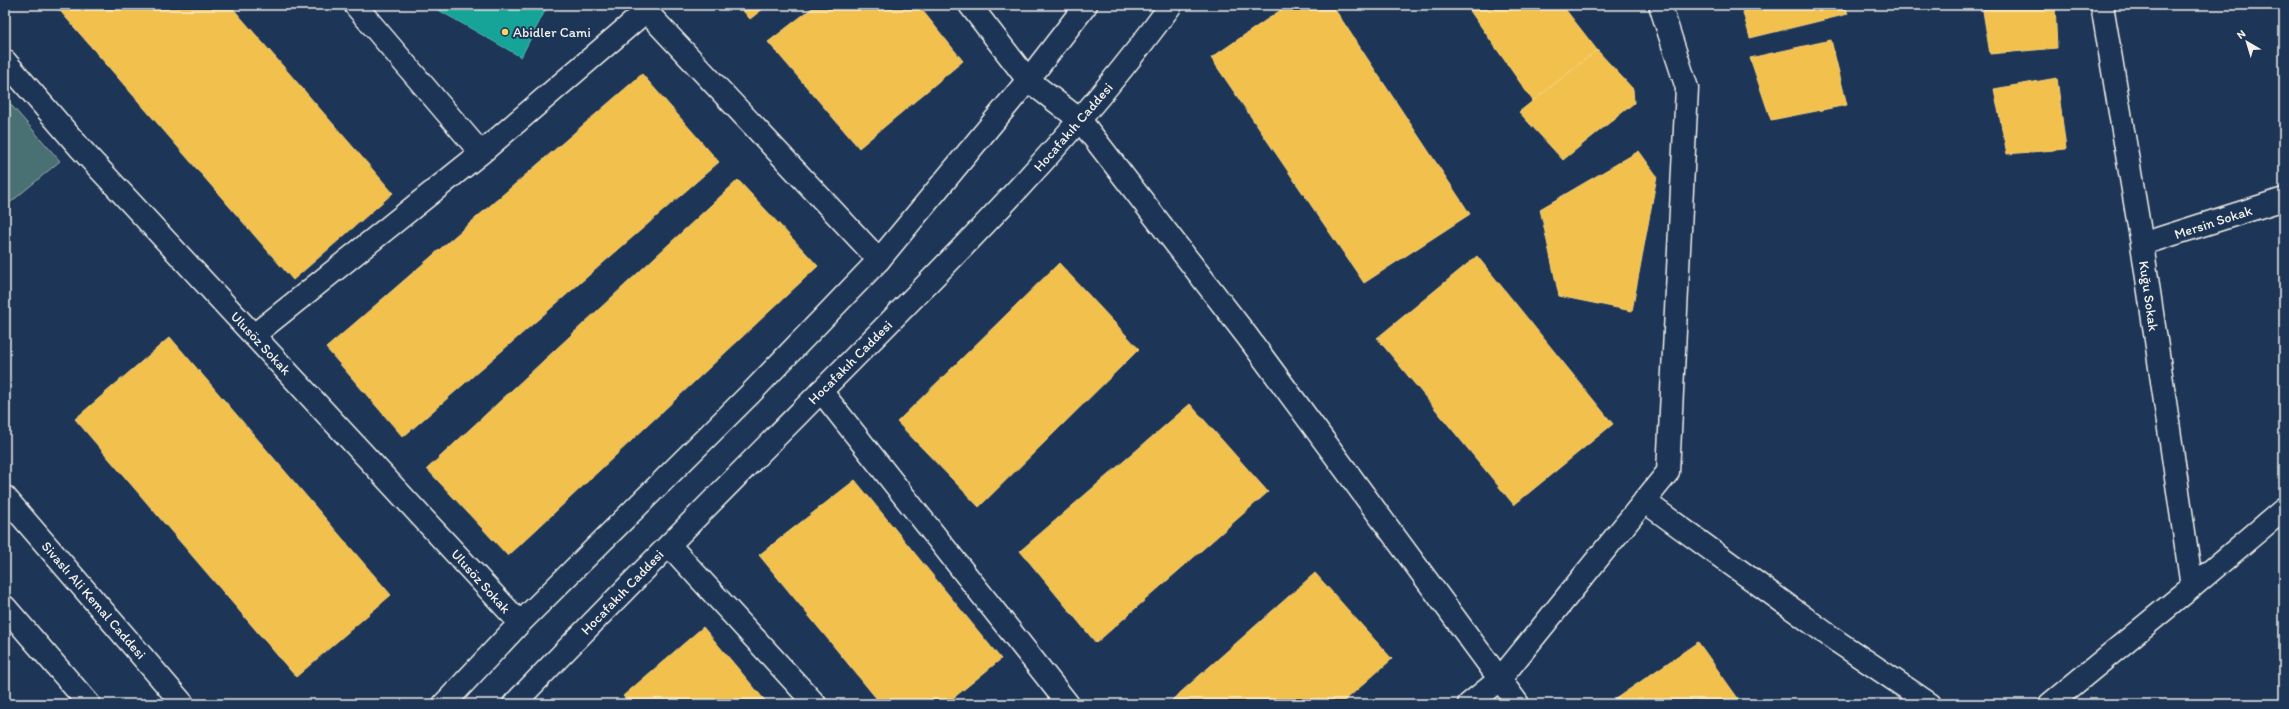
<svg xmlns="http://www.w3.org/2000/svg" width="2289" height="709" font-family="Itim,sans-serif">
<rect width="100%" height="100%" fill="#1d3557"/>
<filter id="ink" filterUnits="userSpaceOnUse"><feTurbulence type="fractalNoise" baseFrequency=".025" numOctaves="2"/><feDisplacementMap in="SourceGraphic" scale="8" xChannelSelector="R" yChannelSelector="G"/><feConvolveMatrix kernelMatrix="1 2 1 2 8 2 1 2 1" color-interpolation-filters="sRGB"/></filter>
<g filter="url(#ink)">
<path fill="#4a7072" stroke="#9fb0ad" d="M5,98L60,161L5,207Z"/>
<path fill="#f2c14e" stroke="#f3cf7c" d="M55,5H230L393,193L293,280Z
M738,5H768L750,19Z
M816,5H918L963,61L859,148L768,42Z
M1288,5H1332L1470,214L1364,283L1211,58Z
M1466,5H1562L1597,50L1533,101Z
M1741,5H1845L1848,14L1750,38Z
M1982,5H2055L2057,48L1990,54Z
M1831,40L1847,105L1771,120L1750,58Z
M1597,50L1633,89L1634,103L1563,160L1519,112Z
M642,74L719,162L403,437L326,348Z
M2057,78L2066,149L2007,154L1994,89Z
M1639,151L1657,176L1632,311L1559,296L1540,209Z
M738,180L818,266L508,556L427,469Z
M1477,256L1613,424L1514,505L1377,338Z
M1059,263L1139,349L979,507L897,422Z
M170,337L391,595L296,677L75,419Z
M1190,404L1268,492L1096,643L1020,551Z
M855,480L1001,659L946,704H881L759,555Z
M1315,573L1392,659L1341,704H1175L1172,700Z
M703,627L768,704H630L623,696Z
M1698,642L1742,704H1608Z"/>
<path fill="#17a398" stroke="#59bab0" d="M434,5H548L521,57L433,7Z"/>
<g fill="none" stroke-linecap="round" stroke-linejoin="round">
<g stroke="#f4f1e8" stroke-width="25">
<path id="street" d="M355,5L481,153L646,11L879,260
M970,5L1028,80L1080,120L1247,336L1518,704
M2102,5L2142,244L2192,587
M5,61L81,149L520,623
M2142,244L2284,199
M254,335L481,153
M821,391L1068,704
M1644,501L1838,642L1930,704
M669,545L815,704
M1469,704L1500,679L1668,472L1687,88L1660,5
M2050,704L2192,587L2284,509"/>
</g>
<g stroke="#f4f1e8" stroke-width="25">
<path id="secondary" d="M5,497L183,704
M5,607L89,704
M444,704L520,623L751,393L879,260L1028,80L1086,5
M514,704C625,588 739,474 852,360C964,247 1077,134 1171,5"/>
</g>
<use href="#street" stroke="#1d3557" stroke-width="22"/>
<use href="#secondary" stroke="#1d3557" stroke-width="22"/>
</g>
</g>
<circle fill="#ffd166" stroke="#1d3557" stroke-width="1.5" cx="505" cy="32" r="4"/>
<g text-anchor="middle" stroke-width="4" stroke-linejoin="round" paint-order="stroke">
<g font-size="14" fill="#f4f1e8" stroke="#1d3557" text-anchor="start">
<text x="513" y="37">Abidler Cami</text>
</g>
<g font-size="14" fill="#f4f1e8" stroke="#1d3557">
<text transform="translate(1073 127) rotate(-49)" y="5">Hocafakıh Caddesi</text>
<text transform="translate(2213 222) rotate(-18)" y="5">Mersin Sokak</text>
<text transform="translate(2149 296) rotate(82)" y="5">Kuğu Sokak</text>
<text transform="translate(261 343) rotate(47)" y="5">Ulusöz Sokak</text>
<text transform="translate(850 362) rotate(-45)" y="5">Hocafakıh Caddesi</text>
<text transform="translate(481 581) rotate(48)" y="5">Ulusöz Sokak</text>
<text transform="translate(622 592) rotate(-46)" y="5">Hocafakıh Caddesi</text>
<text transform="translate(94 600) rotate(49)" y="5">Sivaslı Ali Kemal Caddesi</text>
</g>
</g>
<rect width="2289" height="709" fill="none" stroke="#1d3557" stroke-width="20"/>
<rect x="10" y="10" width="2269" height="689" fill="none" stroke="#f4f1e8" stroke-width="1.5" filter="url(#ink)"/>
<g transform="translate(2247 42) rotate(322)" stroke="#1d3557" stroke-width="3" paint-order="stroke">
<path d="M0-3L7 15L0 10L-7 15Z" fill="#f4f1e8"/>
<text y="-6" font-size="11" font-weight="bold" text-anchor="middle" fill="#f4f1e8">N</text>
</g>
</svg>
